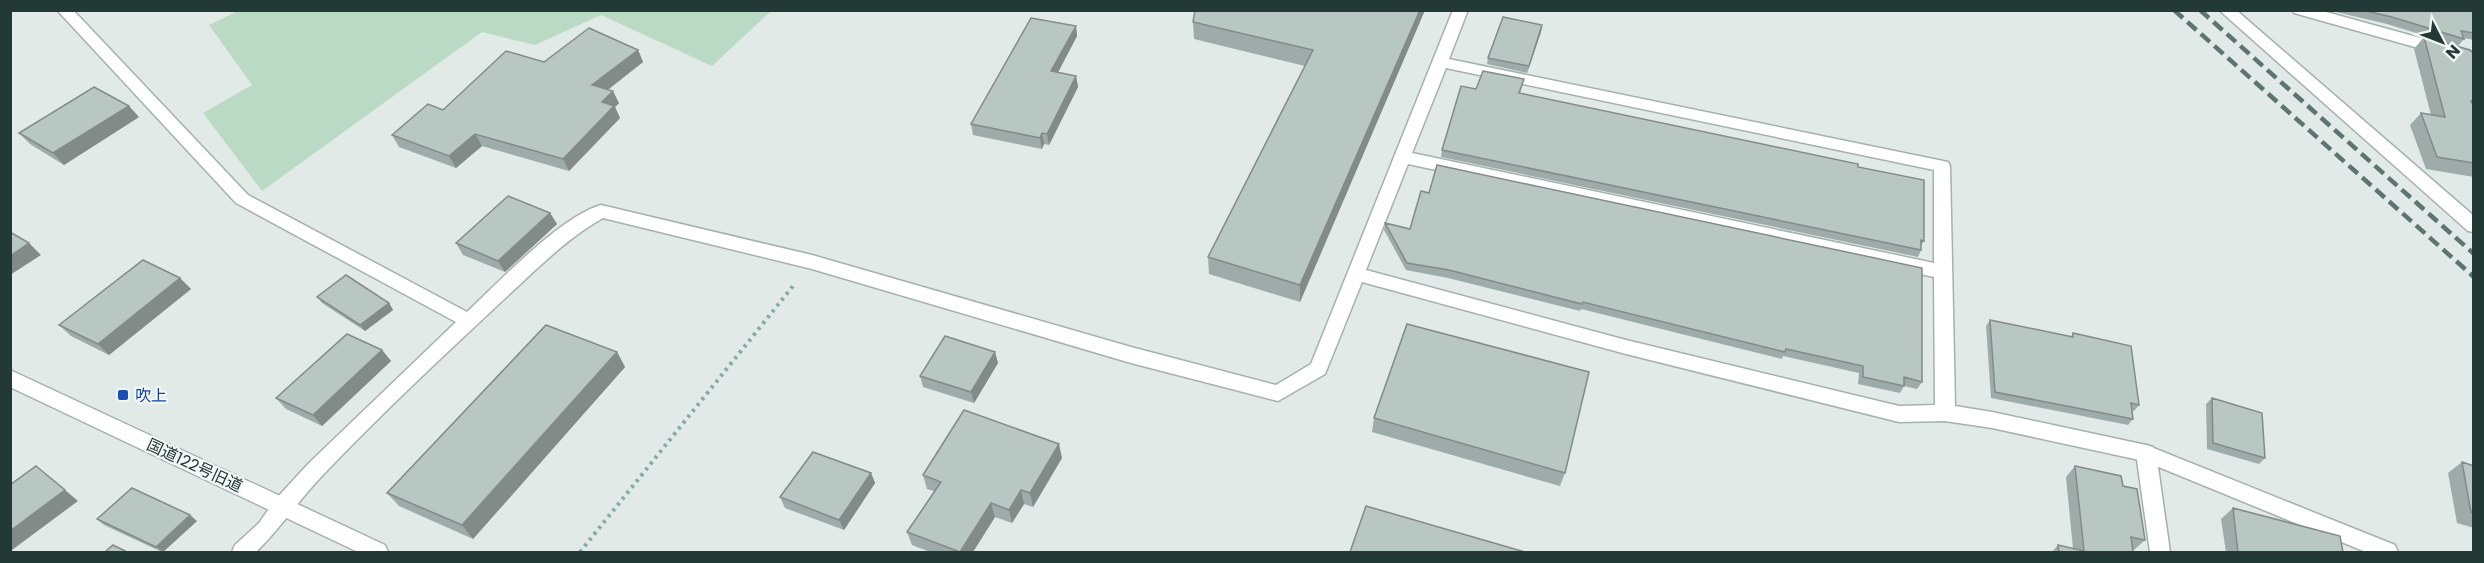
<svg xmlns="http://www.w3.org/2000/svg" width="2484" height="563" font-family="Poppins,'Noto Sans JP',sans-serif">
<rect width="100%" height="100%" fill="#e1eae7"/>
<path fill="#bbdac6" d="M238,11V10L771,11L712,66L601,15L535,45L482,32L262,191L203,113L252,85L209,25Z"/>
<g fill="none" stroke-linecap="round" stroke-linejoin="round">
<g stroke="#a4b1ae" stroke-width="3">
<path id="service" d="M2146,445L2153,447L2156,453L2170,552H2150L2136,453L2139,447Z"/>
</g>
<g stroke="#a4b1ae" stroke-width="3">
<path id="minor" d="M57,10H73L248,195L467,312C500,281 560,217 601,205L812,255L1131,347L1276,385L1311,364L1453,10H1468L1449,59L1948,162L1950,166L1955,406L1992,412L2146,445L2395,545L2398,552H2366L2144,461L1992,428L1945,421L1899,422L1626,354L1362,282L1325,374L1278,401L1131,363L812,269L603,218C564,240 534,272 501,302C440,359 379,416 321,477C298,501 280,529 256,552H232L235,545L259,523L275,500L308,464L456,322L236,203ZM1446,68L1934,170V263L1412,153ZM1408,164L1934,277L1935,405L1899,406L1626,340L1366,270Z
M2219,10H2236L2474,216V232L2468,231Z
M2292,10H2319L2471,52L2474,69L2468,68L2461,60L2294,13Z"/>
</g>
<g stroke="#a4b1ae" stroke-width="3">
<path id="tertiary" d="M10,370L385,545L388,552H358L10,387Z"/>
</g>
<path stroke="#83aba3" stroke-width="4" stroke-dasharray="3 4.5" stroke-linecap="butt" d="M580,552L793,286"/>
<use href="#service" fill="#fff" fill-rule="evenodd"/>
<use href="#minor" fill="#fff" fill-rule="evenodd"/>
<use href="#tertiary" fill="#fff" fill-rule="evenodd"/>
<path stroke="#5d7571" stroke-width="4.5" stroke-dasharray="12 6" stroke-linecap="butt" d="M2174,10L2474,277
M2200,10L2474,254"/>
</g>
<path fill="#9faba8" d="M1195,10H1425L1300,302L1209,274L1208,257L1305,66L1194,39L1193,22Z
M2336,10H2474V40L2463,38L2464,39L2458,46L2387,24L2336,12Z
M1076,26L1077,36L1058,72L1076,76L1078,87L1049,145L1044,144L1042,149L973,135L971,124Z
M1541,32L1527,73L1487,64L1488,58Z
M2424,37L2474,54V177L2426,169L2410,125L2421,113L2431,115L2414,49Z
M638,50L643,62L608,90L619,103L615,107L620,118L569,171L482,146L456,168L399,147L392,135L544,62Z
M1524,79L1520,93L1858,167L1924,241L1921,245V250L1918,257L1441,157L1442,150L1476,89Z
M139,117L64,165L30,144L19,133Z
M550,213L557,224L505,272L463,255L456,243Z
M1385,223L1922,382L1917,389L1904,386L1900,393L1858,384L1859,373L1783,356L1782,359L1581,309L1580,311L1448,278L1406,270L1384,230Z
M180,278L191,289L109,355L71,336L59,325Z
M317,297L389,303L393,310L365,331L322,303Z
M1990,320L2071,337L2073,333L2139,405L2134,411L2132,410L2133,419L2128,425L1991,398L1986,326Z
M382,350L391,361L322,426L286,409L276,398Z
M617,352L625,367L473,539L399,506L387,493Z
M995,352L998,363L974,403L923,387L920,376Z
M2212,398L2265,458L2259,464L2207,449L2206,404Z
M1374,418L1565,473L1560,486L1372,432Z
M1062,458L1033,507L1024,504L1012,523L995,517L973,552H930L912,545L907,532L934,491L927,489L923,475Z
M2462,462L2474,466V528L2457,523L2448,473Z
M2075,466L2123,486L2145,540L2134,550H2133V552H2052L2058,545L2073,549L2066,477Z
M871,473L875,483L844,530L785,508L780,497Z
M2233,508L2343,552H2226L2221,519Z
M97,519L197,521L163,552H162L104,525Z"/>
<path fill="#828b88" d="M1420,10H1425L1300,302V285Z
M1542,25L1541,32L1527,73L1529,66Z
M1076,26L1077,36L1053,82L1051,71Z
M638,50L643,62L598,97L592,85Z
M1076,76L1078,87L1049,145L1047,134Z
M613,91L619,103L615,107L620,118L569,171L563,159L602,102Z
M129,106L139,117L64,165L53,153Z
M1042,133L1044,144L1042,149L1040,138Z
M475,134L482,146L456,168L449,156Z
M550,213L557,224L505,272L498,261Z
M29,243L41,255L10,275V256Z
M180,278L191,289L109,355L98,344Z
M389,303L393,310L365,331L360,325Z
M382,350L391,361L322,426L313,415Z
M617,352L625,367L473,539L462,525Z
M995,352L998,363L974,403L971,392Z
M1059,444L1062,458L1033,507L1030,493Z
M871,473L875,483L844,530L839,520Z
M65,490L78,501L12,550L10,549V531Z
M1021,490L1024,504L1012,523L1009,510Z
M991,503L995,517L973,552H961Z
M190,515L197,521L163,552L156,547Z"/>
<path fill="#b9c7c3" stroke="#828b88" stroke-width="1.5" d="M1195,10H1420L1300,285L1208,257L1313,50L1193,22Z
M2362,10H2474V33L2461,31L2464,39L2392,17Z
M1503,17L1542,25L1529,66L1488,58Z
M1031,18L1076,26L1051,71L1076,76L1047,134L1042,133L1040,138L971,124Z
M589,28L638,50L592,85L613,91L602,102L614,106L563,159L475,134L449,156L392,135L428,104L443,110L506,51L544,62Z
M2424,37L2470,50L2474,54V101H2471L2474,107V163L2437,157L2421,113L2445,117Z
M1483,71L1524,79L1519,93L1858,164V167L1924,180V241L1921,240V250L1442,150L1461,86L1476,89Z
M94,87L129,106L53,153L19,133Z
M1437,165L1922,268V382L1904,377V386L1863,377V366L1786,349L1785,352L1583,302L1582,304L1449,270L1407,263L1385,223L1410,229L1421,191L1429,193Z
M508,196L550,213L498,261L456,243Z
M10,232L29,243L10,256Z
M143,260L180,278L98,344L59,325Z
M346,275L389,303L360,325L317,297Z
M1990,320L2073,337V333L2131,346L2139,405L2131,403L2133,419L1995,392Z
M1407,324L1589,372L1565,473L1374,418Z
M546,325L617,352L462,525L387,493Z
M347,334L382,350L313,415L276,398Z
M945,336L995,352L971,392L920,376Z
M2212,398L2262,413L2265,458L2213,443Z
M964,410L1059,444L1030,493L1021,490L1009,510L991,503L960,552L907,532L941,482L923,475Z
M813,452L871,473L839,520L780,497Z
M2462,462L2474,466V513L2471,512Z
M36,466L65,490L10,531V485Z
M2075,466L2121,476L2123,486L2137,489L2145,540L2131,537L2133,552H2059L2058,545L2084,551Z
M132,488L190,515L156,547L97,519Z
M1366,506L1525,552H1350Z
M2233,508L2340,536L2343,552H2238Z
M113,545L127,552H105Z"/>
<rect fill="#1a4fb4" stroke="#f1f7f4" stroke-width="2" x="117" y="389" width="12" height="12" rx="3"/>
<g text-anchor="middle" stroke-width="4.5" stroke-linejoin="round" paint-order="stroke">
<g font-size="16" fill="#164399" stroke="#f1f7f4" text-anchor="start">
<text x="135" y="401">吹上</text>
</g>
<g font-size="16" fill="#233935" stroke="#f1f7f4">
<text transform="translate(195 465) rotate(25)" y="6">国道122号旧道</text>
</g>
</g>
<rect width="2484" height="563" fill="none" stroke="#233935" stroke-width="24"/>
<g transform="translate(2442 42) rotate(132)" stroke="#f1f7f4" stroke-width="4.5" paint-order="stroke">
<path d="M0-4.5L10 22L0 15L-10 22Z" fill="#233935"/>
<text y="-9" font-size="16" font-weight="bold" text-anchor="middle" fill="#233935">N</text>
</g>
</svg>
